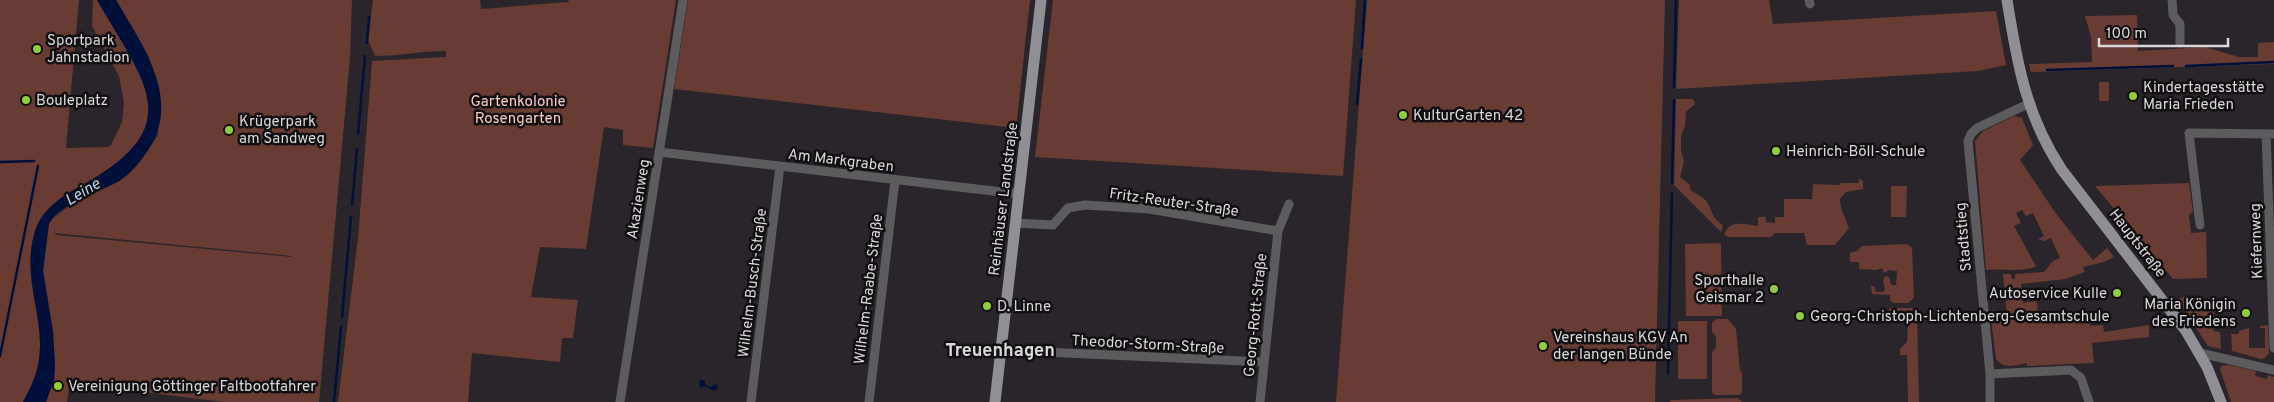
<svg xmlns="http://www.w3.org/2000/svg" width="2274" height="402" font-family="Overpass,sans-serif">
<rect width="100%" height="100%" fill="#2a252a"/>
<path fill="#683b33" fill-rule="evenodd" d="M0,0H79L66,148L108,147L111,145L122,122L124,103L119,76L92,26L93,0H97C146,82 189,127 82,185C60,197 41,210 34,235C22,279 45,317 39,360C37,375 30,389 23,402H0Z
M116,0H352L350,58L319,402H224L70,383L67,402H46L54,380L55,365L53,332L43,271L49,224L53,218L73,203L120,181L138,164L158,135L149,57ZM54,233L292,256V257L57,235Z
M373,0H480L481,9L568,2L569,0H676L653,148L623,145V130L604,127L586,249L540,247L531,297L578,300L573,338H562L560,362L472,353L468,402H338L358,238L372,61L446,57V51C421,51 399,56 375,56L368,40Z
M688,0H1030L1016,128L674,89Z
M1053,0H1356L1343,176L1035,157Z
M1367,0H1665L1655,402H1336Z
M1679,0H1769L1773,24L1996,11L2006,65L1978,71L1676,89Z
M2137,15L2138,51L2205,47L2239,57H2258V43L2274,42V64L2031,72L2029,64L2092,62L2091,37L2085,16Z
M2099,82H2109V101H2099Z
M1676,99H1693L1695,104L1686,112L1685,126L1681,136V150L1684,162L1680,177L1690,185V190C1696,194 1703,196 1707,202C1713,212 1712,219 1723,225L1721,232L1674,185Z
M2014,116L2022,118L2033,145L2020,160L2057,215L2093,260L2107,248L2114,257L2104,262L2083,267L2085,272L2066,279L2021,284L2023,303L2037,301L2038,311H2034L2035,318L2088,312L2090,326L2103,325L2104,332L2149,325V337L2092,343L2094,363L2027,366V363C2018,364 2005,371 1996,359L1990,311L1994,310L1995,317L2007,316L2003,274H2011L2012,279H2015V274L2044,272L2053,261L2060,258L2051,238L2044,241L2038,239L2044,236L2033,213L2026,216L2022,210L2016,213L2021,223L2014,226L2036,266C2023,273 2002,268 1986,270L1975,141L1983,131Z
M1859,178L1863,181V189L1846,192L1840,199L1841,208L1849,228L1835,245H1807L1804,233H1775L1771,237H1729L1724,235C1729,219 1744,224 1758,226V217H1766V222L1775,223V217H1784V199H1812L1813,184L1840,185L1841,183H1859Z
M2189,183L2193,212L2189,215L2191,233L2206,232L2207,278L2173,279L2095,186Z
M1891,186H1907L1906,217H1891Z
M1721,243L1722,316H1686L1685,244Z
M1907,244L1912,248L1914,298L1908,303H1894L1890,301V295L1872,294L1871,286H1874L1876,292H1883L1885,289L1883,281L1885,276L1889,277L1891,285H1896L1897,271L1889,270L1884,273L1882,268L1876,270L1859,269V262H1850V253L1857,251L1862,246Z
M2184,297L2185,303H2205L2206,305H2214V321L2212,327L2214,331L2220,332L2221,349L2208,346L2177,299Z
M1890,308H1912L1917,315L1919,402H1908L1907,355H1900V349L1907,342L1908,322L1905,320H1901L1897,323H1891C1887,318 1886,314 1890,308Z
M1716,319H1728L1736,329L1740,371L1742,372V392L1740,395H1715L1712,393V352L1716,348V336L1712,332V323Z
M1678,321H1707V379H1678Z
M2268,325L2269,353L2265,358L2261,359L2232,351L2231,332L2232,334H2238L2239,331L2249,328V348H2265V328H2260V326Z
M2229,365L2256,371L2255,376L2267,379L2268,375L2274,377V402H2231L2220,369L2221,366Z
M1738,398L1742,402H1670L1671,400Z"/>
<path fill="#00103a" d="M97,0H116C144,48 185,103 144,156C137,166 127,177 117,182C94,195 64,201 49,223L43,271L53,332L55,365L54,380L46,402H23C30,389 37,375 39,360C45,317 22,279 34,235C40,211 58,199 79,187C190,126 146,86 97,0Z
M700,380H704L706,385L710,387L717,384L718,388L714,391L705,386L701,388L699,385Z"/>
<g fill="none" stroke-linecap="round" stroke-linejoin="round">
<path stroke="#00103a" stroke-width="2.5" d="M367,43L369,17
M1362,48L1365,0
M2186,66L2274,62
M2047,70L2173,66
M1674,87L1676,0
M1357,104L1361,59
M358,134L365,56
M0,162L34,161
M1672,183L1674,100
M352,205L357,149
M342,317L351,217
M0,356L38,166
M1668,373L1672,193
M334,402L341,327"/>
<path stroke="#5c5b5e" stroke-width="9" d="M1809,0L1810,4
M2172,0L2173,15L2180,24V43
M2266,134L2274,348
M659,152L1019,194
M1016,223L1053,225L1068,208L1085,205L1149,209L1278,231
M2200,225L2189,133L2274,134
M1000,350L1264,362
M2200,353L2274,370
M1990,374L2071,370L2081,378L2089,402
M620,402L683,0
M751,402L780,166
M869,402L895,180
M1260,402L1278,231L1289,204
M1990,402V374L1968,141L1971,134L1977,128L2028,104"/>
<path stroke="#908f95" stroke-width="11" d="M2007,0C2017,63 2026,116 2062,170L2186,331L2207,367L2221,402
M995,402L1041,0"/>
</g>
<g fill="#92cd3e" stroke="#110f11" stroke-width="2">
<circle cx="37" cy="49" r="5"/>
<circle cx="2133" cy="96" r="5"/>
<circle cx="26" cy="100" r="5"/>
<circle cx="1403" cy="115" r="5"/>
<circle cx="229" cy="130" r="5"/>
<circle cx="1776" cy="151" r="5"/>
<circle cx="1774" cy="289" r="5"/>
<circle cx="2117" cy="293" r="5"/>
<circle cx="987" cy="306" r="5"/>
<circle cx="2246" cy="313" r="5"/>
<circle cx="1800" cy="316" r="5"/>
<circle cx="1543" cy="346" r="5"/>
<circle cx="58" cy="386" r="5"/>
</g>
<g text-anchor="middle" stroke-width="5" stroke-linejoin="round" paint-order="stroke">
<g font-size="15" fill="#dad7da" stroke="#110f11" text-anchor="start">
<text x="47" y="45">Sportpark<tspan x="47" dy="17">Jahnstadion</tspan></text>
<text x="2143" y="92">Kindertagesstätte<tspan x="2143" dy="17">Maria Frieden</tspan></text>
<text x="36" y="105">Bouleplatz</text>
<text x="1413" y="120">KulturGarten 42</text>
<text x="239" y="126">Krügerpark<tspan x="239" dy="17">am Sandweg</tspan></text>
<text x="1786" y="156">Heinrich-Böll-Schule</text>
<text x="1764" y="285" text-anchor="end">Sporthalle<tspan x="1764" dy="17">Geismar 2</tspan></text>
<text x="2107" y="298" text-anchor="end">Autoservice Kulle</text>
<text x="2236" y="309" text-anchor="end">Maria Königin<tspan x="2236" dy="17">des Friedens</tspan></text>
<text x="997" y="311">D. Linne</text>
<text x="1810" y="321">Georg-Christoph-Lichtenberg-Gesamtschule</text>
<text x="1553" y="342">Vereinshaus KGV An<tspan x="1553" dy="17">der langen Bünde</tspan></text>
<text x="68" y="391">Vereinigung Göttinger Faltbootfahrer</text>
</g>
<g font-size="15" fill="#f9cac0" stroke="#110f11">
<text x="518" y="106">Gartenkolonie<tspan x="518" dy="17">Rosengarten</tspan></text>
</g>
<g font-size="15" fill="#dad7da" stroke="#110f11">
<text transform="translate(841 160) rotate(7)" y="5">Am Markgraben</text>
<text transform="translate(638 199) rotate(-81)" y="5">Akazienweg</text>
<text transform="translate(1003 199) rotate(-83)" y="5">Reinhäuser Landstraße</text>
<text transform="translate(1174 202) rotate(8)" y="5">Fritz-Reuter-Straße</text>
<text transform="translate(1963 237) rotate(-95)" y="5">Stadtstieg</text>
<text transform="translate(2256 241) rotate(-92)" y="5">Kiefernweg</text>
<text transform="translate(2138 243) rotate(52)" y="5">Hauptstraße</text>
<text transform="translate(752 283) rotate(-83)" y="5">Wilhelm-Busch-Straße</text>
<text transform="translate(868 289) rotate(-83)" y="5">Wilhelm-Raabe-Straße</text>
<text transform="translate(1255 315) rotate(-84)" y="5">Georg-Rott-Straße</text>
<text transform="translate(1148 344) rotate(3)" y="5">Theodor-Storm-Straße</text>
</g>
<g font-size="16" font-style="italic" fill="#bbd2f5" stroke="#110f11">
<text transform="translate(82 191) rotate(-31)" y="6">Leine</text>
</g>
<g font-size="18" font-weight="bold" fill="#dad7da" stroke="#110f11">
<text x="1000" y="356">Treuenhagen</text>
</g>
</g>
<path d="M2099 38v8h129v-8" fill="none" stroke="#dad7da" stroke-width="2.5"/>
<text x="2106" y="38" font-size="15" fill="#dad7da" stroke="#110f11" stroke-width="4" paint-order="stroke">100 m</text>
</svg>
